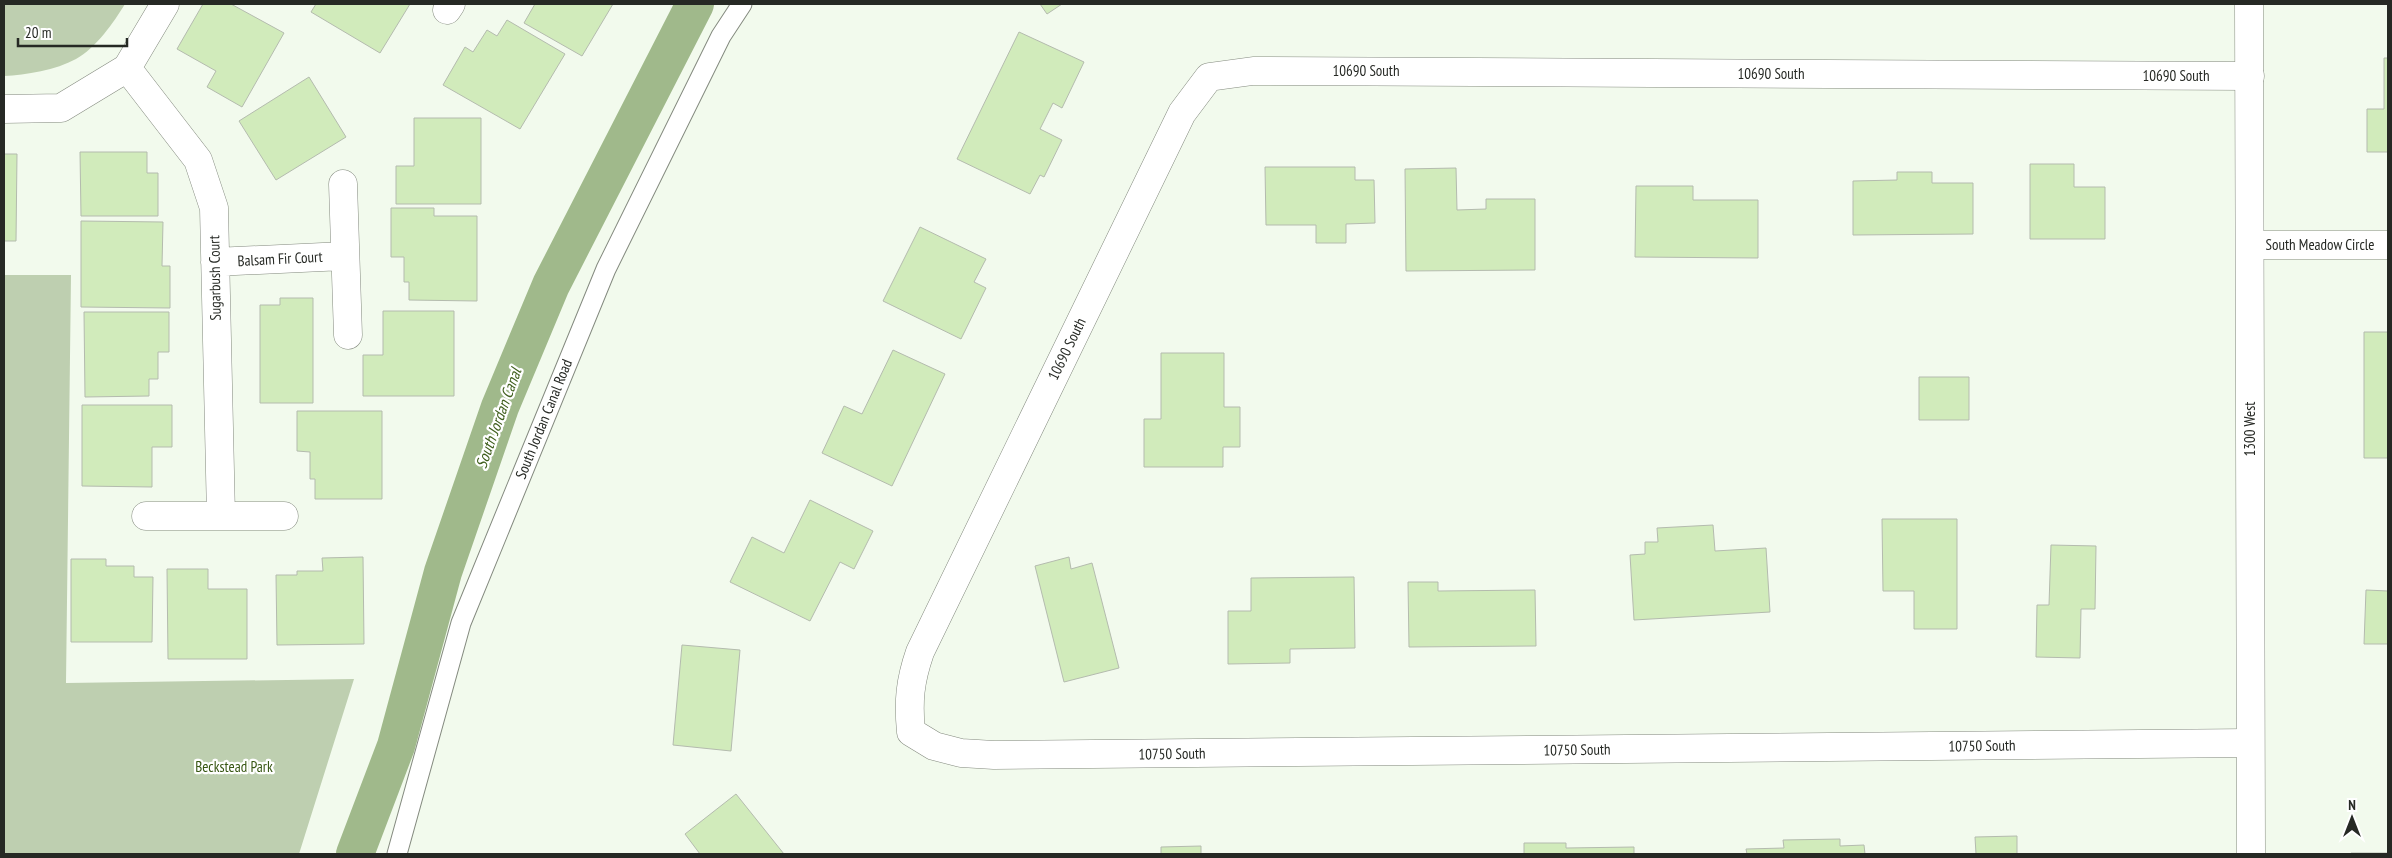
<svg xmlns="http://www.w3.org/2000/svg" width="2392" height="858" font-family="'PT Sans Narrow',sans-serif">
<rect width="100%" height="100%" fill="#f2faed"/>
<path fill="#becfb0" d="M4,4H125C114,22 96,48 76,59C56,70 26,75 4,76Z
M4,275H71L66,683L354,679L299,854H4Z"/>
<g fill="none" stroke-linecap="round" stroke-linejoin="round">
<path stroke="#a0b98b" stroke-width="38" d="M355,854L396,746L443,572L500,407L551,285L695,4"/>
</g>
<path fill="#d1ebbb" stroke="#b4bbae" d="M203,4H231L284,33L242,107L207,87L216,71L177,49Z
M316,4H410L380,53L311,12Z
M535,4H613L582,56L524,23Z
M1040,4H1062L1047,14Z
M507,20L565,54L520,129L443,85L465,47L473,52L487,30L497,36Z
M1019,32L1084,62L1062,108L1053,103L1040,129L1062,140L1044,177L1040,175L1030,194L957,159Z
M2384,58H2388V152H2367V109H2384Z
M309,77L346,137L276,180L239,121Z
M414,118H481V204H396V166H414Z
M80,152H147V173H158V216H81Z
M4,154H17L16,241H4Z
M2030,164H2074V187H2105V239H2030Z
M1265,167H1355V180H1374L1375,223L1346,224V243H1316V225H1266Z
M1456,168L1457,210L1486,209V199H1535V270L1406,271L1405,169Z
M1897,172H1932V183H1973V234L1853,235V181L1897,180Z
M1636,186H1693V200H1758V258L1635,257Z
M391,208H434V216H477V301L409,300V282H404V257H391Z
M81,221L163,222L162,266H170V308L81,307Z
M920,227L986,259L974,282L986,288L961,339L883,301Z
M280,298H313V403H260V305H280Z
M383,311H454V396H363V355H383Z
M84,312H169V352H158V379H149V396L85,397Z
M2364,332H2388V458H2364Z
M893,350L945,374L892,486L822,453L844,406L862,414Z
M1161,353H1224V407H1240V447H1223V467H1144V419H1161Z
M1919,377H1969V420H1919Z
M82,405H172V447H152V487L82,486Z
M297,411H382V499H315V479H310V452L297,451Z
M810,500L873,531L854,569L840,562L810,621L730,582L752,537L784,553Z
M1882,519H1957V629H1914V591H1883Z
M1713,525L1715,551L1766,548L1770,612L1634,620L1630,555L1645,554V542H1658L1657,528Z
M2051,545L2096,546L2095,609H2081L2080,658L2036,657L2037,605H2049Z
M363,557L364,644L277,645L276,575H297V571H323L322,558Z
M1069,557L1071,569L1092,563L1119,668L1064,682L1035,566Z
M71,559H106V566H134V577H153L152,642H71Z
M167,569H208V589H247V659H168Z
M1354,577L1355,648L1290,649V663L1228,664V611H1251V578Z
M1408,582H1438V591L1535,590L1536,646L1409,647Z
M2366,590L2388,591V644H2364Z
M682,645L740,650L731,751L673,745Z
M736,794L784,854H700L685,834Z
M2017,836V854H1976L1975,837Z
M1840,839V846L1864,845L1865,854H1747L1746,849L1784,848L1783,840Z
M1524,843H1566V848L1634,847V854H1524Z
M1201,846V854H1161V847Z
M2351,853H2388V854H2351Z"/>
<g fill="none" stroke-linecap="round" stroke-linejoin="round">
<g stroke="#848a7f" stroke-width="21">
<path id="service" d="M397,854L461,623L606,269L721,36L742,4"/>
</g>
<g stroke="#848a7f" stroke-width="29">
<path id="minor" d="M447,10L451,4
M127,68L198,160L214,208L221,516
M4,109L61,108L127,68L165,4
M343,184L348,335
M2251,245H2388
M215,262L344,256
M146,516H284
M2249,743L994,755L961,753L934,746L911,732C908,701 910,681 920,652L1182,113L1209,77L1253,71L2250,76"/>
</g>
<g stroke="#848a7f" stroke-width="29">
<path id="tertiary" d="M2249,4L2251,854"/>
</g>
<use href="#service" stroke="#fff" stroke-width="19"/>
<use href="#minor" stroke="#fff" stroke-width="28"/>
<use href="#tertiary" stroke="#fff" stroke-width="28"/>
</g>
<g text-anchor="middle" stroke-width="4.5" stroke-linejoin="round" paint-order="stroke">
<g font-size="15" fill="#262924" stroke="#fff">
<text x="1366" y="76">10690 South</text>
<text x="1771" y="79">10690 South</text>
<text x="2176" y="81">10690 South</text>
<text x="2320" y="250">South Meadow Circle</text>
<text transform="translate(280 259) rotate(-3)" y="5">Balsam Fir Court</text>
<text transform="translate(215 278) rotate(-91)" y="5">Sugarbush Court</text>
<text transform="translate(1067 349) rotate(-64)" y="5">10690 South</text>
<text transform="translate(544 419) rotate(-68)" y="5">South Jordan Canal Road</text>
<text transform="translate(2250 429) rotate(-90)" y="5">1300 West</text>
<text transform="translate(1982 746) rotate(-1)" y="5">10750 South</text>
<text transform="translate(1577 750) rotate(-1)" y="5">10750 South</text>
<text transform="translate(1172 754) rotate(-1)" y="5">10750 South</text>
</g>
<g font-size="15" fill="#375612" stroke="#fff">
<text x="234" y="772">Beckstead Park</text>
</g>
<g font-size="16" font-style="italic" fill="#405f1d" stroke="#fff">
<text transform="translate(498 418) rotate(-70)" y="6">South Jordan Canal</text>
</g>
</g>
<rect width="2392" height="858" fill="none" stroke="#262924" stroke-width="10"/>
<g transform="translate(2352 818)" stroke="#ffffff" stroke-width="4" paint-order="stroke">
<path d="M0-4L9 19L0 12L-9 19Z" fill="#262924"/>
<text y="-8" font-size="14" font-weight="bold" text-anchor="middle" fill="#262924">N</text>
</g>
<path d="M18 38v8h109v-8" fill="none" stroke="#262924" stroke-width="2.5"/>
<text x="25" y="38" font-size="15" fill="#262924" stroke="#ffffff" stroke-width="4" paint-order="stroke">20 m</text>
</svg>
